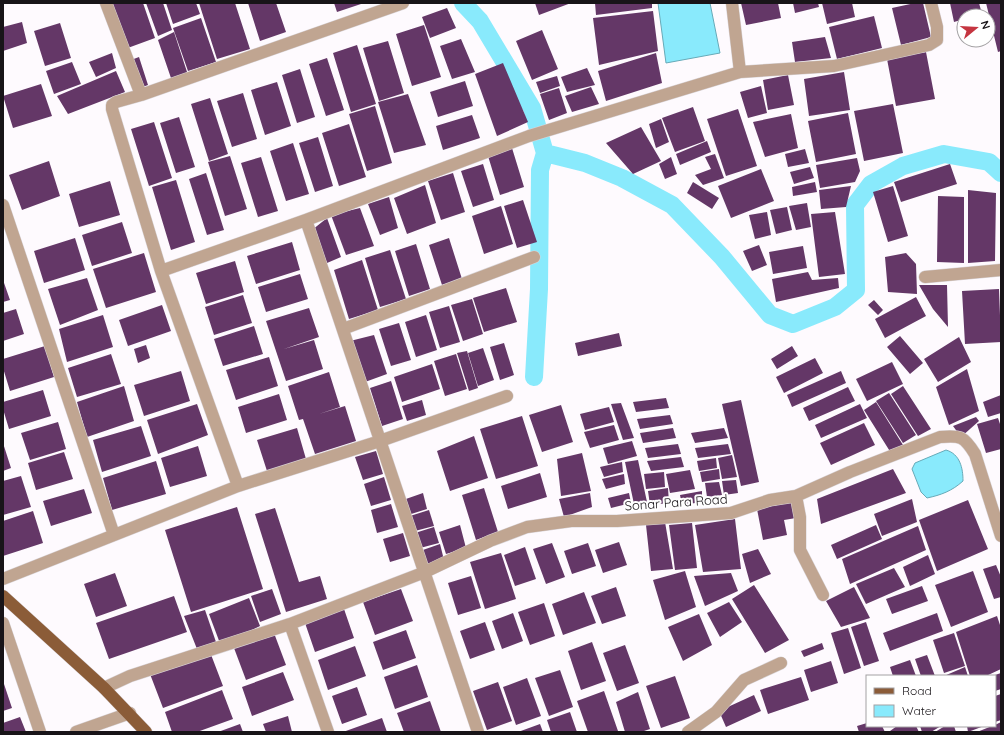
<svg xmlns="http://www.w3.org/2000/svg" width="1004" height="735" font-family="Quicksand,sans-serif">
<rect width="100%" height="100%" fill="#fefafe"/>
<path fill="#89eafc" stroke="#67aab8" d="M658,3H710L720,53L666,63Z
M946,450C960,454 963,468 963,481C952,491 941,495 927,498L921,492L912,469L915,463Z"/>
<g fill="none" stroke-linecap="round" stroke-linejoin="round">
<path stroke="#89eafc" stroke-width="18" d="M463,3L480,21L532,108L545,153L540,170L539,289L534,377
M545,153L585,163L622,178L672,205L722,257L770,315L793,324L835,307L856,290L855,205L871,184L903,166L944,154L989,162L1001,173"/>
</g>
<path fill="#643767" d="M109,3H143L155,38L125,49Z
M146,3H163L172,30L158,36Z
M166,3H196L200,14L173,24Z
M199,3H235L250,49L217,59Z
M248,3H276L286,32L260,41Z
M334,3H364L337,12Z
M535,3H571L539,15Z
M595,3H652V8L596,15Z
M741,3H778L781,18L746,25Z
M793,3H818L819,7L795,13Z
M822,3H852L855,17L827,24Z
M915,3H923L931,37L901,45L892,8Z
M950,3H979L982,14L974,16H964V19L954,22Z
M986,3H1001V51L998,52Z
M447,8L456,28L430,38L422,17Z
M653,11L658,51L599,65L593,18Z
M874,16L882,48L837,59L829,27Z
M201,18L216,62L188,71L173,28Z
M22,22L27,43L3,51V27Z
M60,23L71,58L45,66L34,31Z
M424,25L441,77L412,86L396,34Z
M542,30L558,69L532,80L516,41Z
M174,32L188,75L172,81L158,40Z
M825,37L831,58L795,62L792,42Z
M461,39L475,72L452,79L440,46Z
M388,41L404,93L379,101L363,48Z
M357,45L376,104L351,112L333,53Z
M926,52L935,99L896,106L887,59Z
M112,53L116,68L96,77L89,62Z
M656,53L662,83L606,101L598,71Z
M139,57L148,85L140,88L131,60Z
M327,58L344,110L326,116L309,64Z
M72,62L81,84L54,94L46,71Z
M503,63L528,122L497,136L475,74Z
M587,68L595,85L567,92L561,77Z
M300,69L315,117L297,123L282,75Z
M116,71L125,92L68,114L57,96Z
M844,72L850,110L809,116L804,79Z
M788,75L794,105L768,110L763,80Z
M557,76L560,86L540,93L536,82Z
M465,81L473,106L438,117L430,92Z
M277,82L291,126L265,135L251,90Z
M41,84L52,116L13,128L3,96Z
M761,86L767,113L748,118L740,92Z
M591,87L599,104L572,112L565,96Z
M559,88L567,113L549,120L540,94Z
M243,93L257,139L232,147L217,101Z
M408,94L426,145L394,153L378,102Z
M210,98L228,154L209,161L191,104Z
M893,104L903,153L864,161L854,111Z
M375,106L392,163L367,171L349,114Z
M693,107L705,141L675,152L662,118Z
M738,109L757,166L726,176L707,119Z
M848,113L856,154L816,162L808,121Z
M791,114L798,148L765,157L753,122Z
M472,115L480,138L443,150L436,126Z
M179,117L195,167L176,173L160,123Z
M661,119L669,142L656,148L649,124Z
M154,122L172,178L149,186L131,129Z
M349,124L366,177L339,186L322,133Z
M641,127L661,161L633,174L606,143Z
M318,137L333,186L315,192L299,143Z
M707,141L711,152L680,165L676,154Z
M293,143L309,194L286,201L270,151Z
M512,148L524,187L500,195L488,156Z
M805,149L809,163L788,167L785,154Z
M715,154L724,178L703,185L695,175L711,169L705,157Z
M230,156L247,209L225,216L208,162Z
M261,157L278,211L258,217L241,163Z
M671,157L677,174L665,179L659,164Z
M857,158L860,171L855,182L820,188L816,165Z
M49,161L60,196L22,210L9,175Z
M483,164L494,200L473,207L461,171Z
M950,164L957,184L901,202L894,182Z
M810,167L814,178L794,184L790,172Z
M761,169L774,201L731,218L718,186Z
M206,173L224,230L207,235L189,179Z
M453,173L465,212L441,220L428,181Z
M176,180L195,242L171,250L152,187Z
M110,181L120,215L79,227L69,194Z
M693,182L719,198L712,209L687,193Z
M815,182L817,192L793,196L792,187Z
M425,185L436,223L407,234L394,198Z
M851,186L846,207L821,209L819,190Z
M893,186L908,236L888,242L873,192Z
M968,190L996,193L995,261L968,263Z
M938,196L964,197V263L937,262Z
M389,197L398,228L380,235L368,204Z
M523,200L537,242L517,248L504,206Z
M807,203L811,227L796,230L789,206Z
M501,206L513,244L484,254L472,216Z
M787,207L792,230L776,234L770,210Z
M360,208L374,246L346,255L331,215Z
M767,212L771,235L755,239L749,215Z
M835,212L845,274L819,277L811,214Z
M327,218L341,257L327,263L312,230Z
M122,222L132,253L92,266L82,235Z
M75,238L85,270L44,283L34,251Z
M449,238L462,279L442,285L429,245Z
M292,242L300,270L256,284L247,256Z
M416,244L430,289L409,296L395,251Z
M759,245L767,265L752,271L743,251Z
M803,246L807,268L773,274L769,252Z
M390,250L406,299L380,307L365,258Z
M144,253L156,292L106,308L93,269Z
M906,253L916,264L917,294L888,292L885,257Z
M362,260L378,310L349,319L334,270Z
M235,261L244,292L206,304L196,273Z
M808,272L812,280L838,278L839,288L776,302L772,279Z
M300,274L308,299L266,312L258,287Z
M87,278L98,310L60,325L48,289Z
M3,280L10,300L3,302Z
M919,285H947L948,327L933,309Z
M506,288L517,322L484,332L473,298Z
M999,289L1001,342L965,344L962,291Z
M243,295L252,323L214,335L205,307Z
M916,297L926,316L885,338L875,319Z
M472,299L483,334L463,341L451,305Z
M874,300L883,310L878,315L868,305Z
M162,305L171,331L128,346L119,320Z
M449,306L460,342L440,348L429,312Z
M309,308L319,337L284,349L314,340L323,369L286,381L266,321Z
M16,309L24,334L3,341V313Z
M103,315L113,347L67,362L59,329Z
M426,315L437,350L416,357L405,322Z
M399,323L411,360L391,366L379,329Z
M254,326L263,354L223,366L214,339Z
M619,333L622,346L578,356L575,343Z
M374,335L387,374L365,382L350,341Z
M900,336L923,363L910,374L887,347Z
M959,337L971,362L938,382L924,359Z
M504,343L514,375L500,380L490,347Z
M146,345L150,358L138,363L134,349Z
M45,346L54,377L10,391L3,368V359Z
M792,346L798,356L777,369L771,359Z
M483,348L494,380L478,386L468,353Z
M467,351L478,388L469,391L457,353Z
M111,354L121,384L77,397L68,368Z
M456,354L467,389L445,396L434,361Z
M269,357L278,386L236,400L226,370Z
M815,358L823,373L784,393L776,377Z
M892,362L903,384L867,401L856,379Z
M432,364L440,389L402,402L394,377Z
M967,369L979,411L949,425L936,387Z
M181,371L190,401L144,416L134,385Z
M841,371L846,383L792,407L787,395Z
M329,372L340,407L319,414L345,406L356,441L315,454L303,419L299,420L288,386Z
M391,381L403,419L382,426L370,388Z
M124,386L134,421L87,437L77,402Z
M903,386L931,429L918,436L891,394Z
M848,387L855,401L809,421L803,408Z
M43,390L51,416L9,429L3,409V402Z
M889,393L916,435L903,443L876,401Z
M279,394L287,420L246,433L238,407Z
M1001,395V413L988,417L983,402Z
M666,398L669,408L636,412L633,402Z
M422,400L426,415L407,421L402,406Z
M741,400L759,482L741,486L722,404Z
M876,402L903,445L891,453L864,410Z
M621,403L634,438L623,440L611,404Z
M197,404L208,435L158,454L147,420Z
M860,404L867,418L821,438L815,425Z
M561,405L573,442L542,452L529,415Z
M609,407L614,422L585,430L580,414Z
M670,415L673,424L640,429L637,419Z
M522,416L538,466L496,479L480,429Z
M976,417L979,421L961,437L953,426Z
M998,418L1001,427V449L986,453L977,424Z
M58,422L66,449L30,460L21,433Z
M864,423L875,445L831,465L820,443Z
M614,425L619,440L590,448L584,432Z
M141,426L151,456L102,472L93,440Z
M297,428L306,459L267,471L257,440Z
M673,428L676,438L643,443L640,433Z
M724,428L728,438L695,443L691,433Z
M474,436L488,478L450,491L437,451Z
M632,441L637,456L608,464L603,448Z
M3,443L11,468L3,471Z
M678,444L681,454L648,458L645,448Z
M728,444L731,454L698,458L695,448Z
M198,446L207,476L170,487L161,458Z
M376,451L383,474L363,480L355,457Z
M64,452L73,479L36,490L28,463Z
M582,453L591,491L561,496L557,459Z
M732,455L737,477L722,479L718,458Z
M681,457L684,467L651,471L647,461Z
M716,458L717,468L699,471L697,461Z
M638,460L647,502L634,504L625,462Z
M156,461L166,494L112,510L103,478Z
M622,462L623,472L604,477L600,467Z
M719,469L720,479L702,482L700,472Z
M893,469L906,493L821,524L817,499Z
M690,470L695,489L670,493L666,474Z
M664,472L665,487L646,489L644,474Z
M540,473L547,497L508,509L501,486Z
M624,474L625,484L606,489L602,479Z
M21,476L31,507L3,515V481Z
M384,477L391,500L371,506L364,484Z
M736,480L738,493L724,495L722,481Z
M719,482L722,495L707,497L705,483Z
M484,488L498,532L476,540L462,495Z
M668,488L669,503L650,505L648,491Z
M84,489L92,513L51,526L43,501Z
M702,491V502L682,505L680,495Z
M423,493L427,509L408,515L403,500Z
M590,493L592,507L564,517L559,499Z
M629,493L631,503L611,508L608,498Z
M912,499L917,522L882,536L874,514Z
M968,500L988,549L937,571L919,520Z
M793,502L796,518L784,520L787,535L763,540L757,509Z
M391,504L398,527L377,533L371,510Z
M237,507L263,589L191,612L165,530Z
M275,508L299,582L320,576L327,599L286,612L255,514Z
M429,510L434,526L415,531L410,516Z
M33,511L43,543L3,556V521Z
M735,519L741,569L703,572L695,525Z
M665,522L673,569L651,571L646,525Z
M692,523L697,568L675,570L669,525Z
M460,525L466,548L446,554L439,532Z
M876,525L882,539L837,559L831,545Z
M918,526L926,550L850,584L842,559Z
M434,527L439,543L420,548L415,533Z
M403,533L410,556L390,562L383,539Z
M619,542L627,565L603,573L595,550Z
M552,543L565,577L546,584L533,549Z
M588,543L596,566L572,574L564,551Z
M440,544L444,560L425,566L420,551Z
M525,547L536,579L515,586L504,555Z
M758,549L771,574L750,583L742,554Z
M501,553L516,599L485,609L470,562Z
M928,555L935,574L910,586L903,567Z
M996,565L1001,577V597L994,599L983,569Z
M894,568L905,587L866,604L856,584Z
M685,571L696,607L665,620L653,580Z
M973,571L988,612L951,627L935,585Z
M115,573L127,606L96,617L84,584Z
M731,573L738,591L705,606L694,576Z
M471,576L481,608L458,615L448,583Z
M754,585L789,640L765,653L732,599Z
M922,586L928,601L892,614L886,599Z
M616,587L626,616L602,624L591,596Z
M854,587L870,618L841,627L826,601Z
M272,589L281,614L260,622L251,596Z
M401,589L413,621L375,635L363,602Z
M584,592L596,623L563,635L552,604Z
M174,596L187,632L109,659L96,623Z
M249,598L260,626L221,646L209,614Z
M729,602L742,622L720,637L707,613Z
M544,603L555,636L530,645L518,612Z
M344,609L354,638L315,652L305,623Z
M205,610L216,642L197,649L184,616Z
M513,613L523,641L502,649L492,621Z
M937,613L943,631L890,651L883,633Z
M699,614L712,645L683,661L668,627Z
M997,616L1001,628V669L986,676H970L956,632Z
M485,622L495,650L470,659L460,631Z
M866,622L879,661L864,666L851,627Z
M848,628L861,668L844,674L831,633Z
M406,630L416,658L383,670L373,642Z
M274,633L286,665L246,680L234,648Z
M954,633L965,666L944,673L933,640Z
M592,642L606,681L581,690L568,651Z
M822,643L824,649L804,657L801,651Z
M625,645L639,683L617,691L603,653Z
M355,646L366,676L328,690L318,660Z
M210,652L223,686L163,708L150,674Z
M927,655L935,676H921L915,659Z
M910,660L916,676H893L890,667Z
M831,661L838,683L811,692L804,670Z
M417,665L428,697L395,709L384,677Z
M965,667L968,676H944Z
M560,670L573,707L549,716L535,678Z
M283,672L294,700L252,716L242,687Z
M1001,673V689L995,691V675Z
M675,676L690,718L661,728L646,686Z
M801,677L809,700L768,714L760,690Z
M527,678L541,716L516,725L503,687Z
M498,682L512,721L487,730L473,691Z
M4,684L12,708L3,711V685Z
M357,687L367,715L342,724L332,696Z
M222,690L233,719L197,732H172L165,712Z
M604,691L618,731L588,732L577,701Z
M638,692L650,729L641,732H625L616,702Z
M1001,694V720L995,722V696Z
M754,695L761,711L726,727L719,711Z
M430,701L441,732H404L397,713Z
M570,712L577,732H551L547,720Z
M288,716L292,732H266L263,724Z
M20,717L26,732H3V723Z
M382,718L387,732H343Z
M1001,722V732H977L992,726H995V725Z
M867,723V726H882L885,732H859L857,726Z
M240,724L243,732H218Z
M540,724L543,732H518Z
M897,726H916L919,732H890V731Z
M920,726H941L931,732H922Z
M945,726H954L956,732H935Z
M967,726H984L968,732Z"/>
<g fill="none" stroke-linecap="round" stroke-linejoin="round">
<g stroke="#d9d5d9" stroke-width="13">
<path id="minor" d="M106,3L141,95
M732,3L740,72
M3,205L114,535
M306,220L478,732
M161,271L306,220L529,136L740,72L834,66L929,45L937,40V27L931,3
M925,277L1001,270
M343,329L534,257
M238,486L161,271L112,109V105L116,102L141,95L403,3
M796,496L800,517V550L823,595
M3,579L238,486L380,441L507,396
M3,623L40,732
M290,624L328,732
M104,688L130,676L290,624L425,572L490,541L527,527L571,521H617L731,513L770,500L796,496L850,472L940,437C960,435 964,436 975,454L1001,536
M76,732L130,713
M688,732L716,712L744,680L781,663"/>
</g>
<g stroke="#d9d5d9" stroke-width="13">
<path id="primary" d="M3,596L104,688L146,732"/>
</g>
<use href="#minor" stroke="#c0a591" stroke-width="12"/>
<use href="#primary" stroke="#8b5c38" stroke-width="12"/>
</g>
<g text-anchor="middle" stroke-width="4" stroke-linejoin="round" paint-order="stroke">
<g font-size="13" fill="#181418" stroke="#fff">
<text transform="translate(676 502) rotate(-4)" y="5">Sonar Para Road</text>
</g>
</g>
<rect width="1004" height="735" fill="none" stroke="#181418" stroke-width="8"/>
<rect x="866" y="675" width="130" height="52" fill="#ffffff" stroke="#a3a1a3"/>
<rect x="874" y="688" width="20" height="6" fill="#8b5c38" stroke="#a3a1a3"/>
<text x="902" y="695" font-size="12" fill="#181418">Road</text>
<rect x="874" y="705" width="20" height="12" fill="#89eafc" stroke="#a3a1a3"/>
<text x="902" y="715" font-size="12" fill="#181418">Water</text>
<g transform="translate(976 28) rotate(72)"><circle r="19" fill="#ffffff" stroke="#a3a1a3"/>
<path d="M0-3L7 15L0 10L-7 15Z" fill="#c53540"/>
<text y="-6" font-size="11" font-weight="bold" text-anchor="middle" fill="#181418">N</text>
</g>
</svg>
